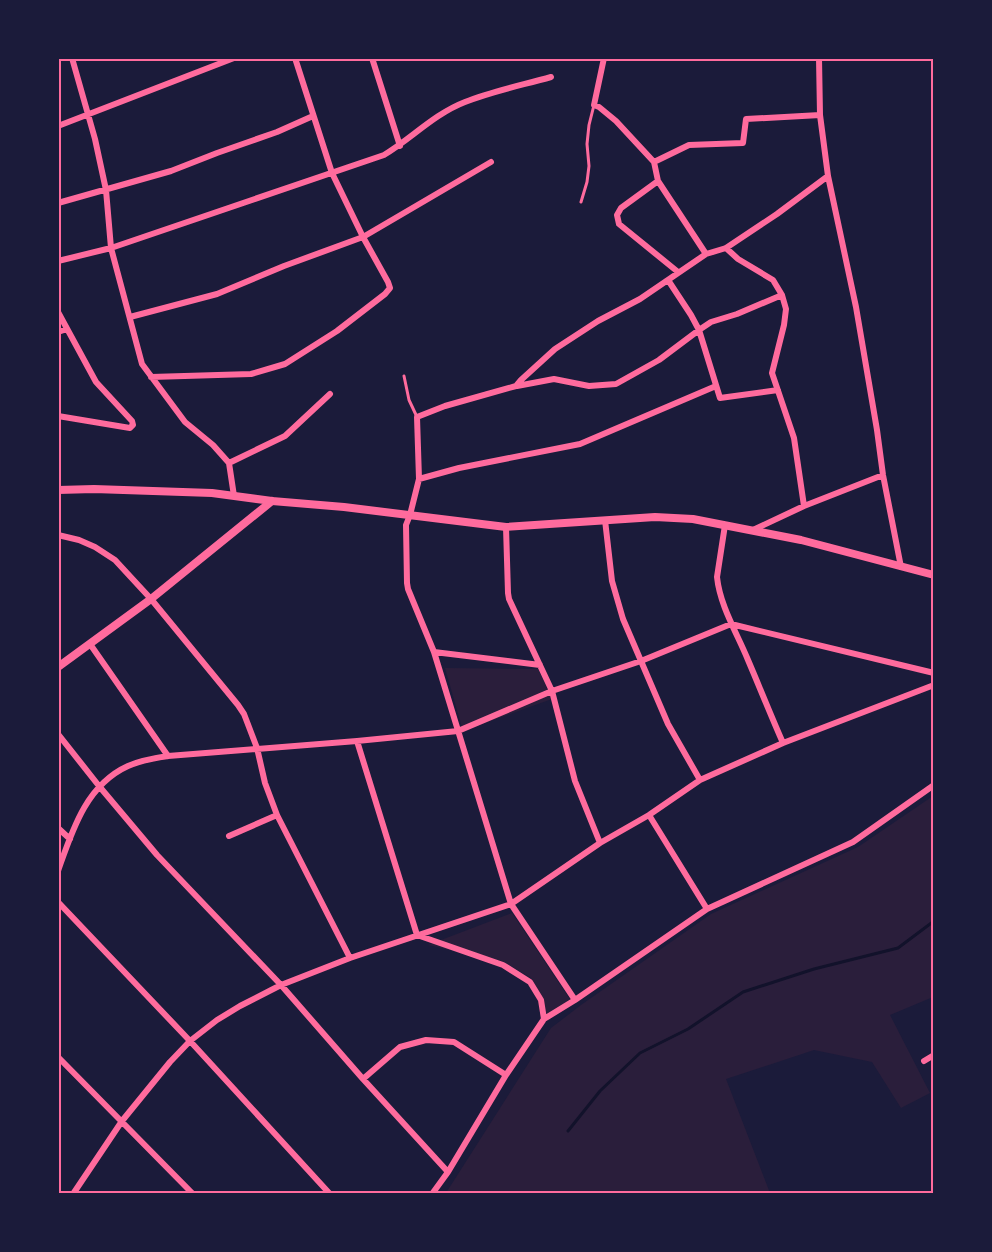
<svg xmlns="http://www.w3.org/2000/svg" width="992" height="1252" font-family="Signika,sans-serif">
<rect width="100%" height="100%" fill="#1b1b3a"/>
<path fill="#2a1e3b" d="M445,668L538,669L552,699L463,731Z
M933,796V997L890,1015L930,1093L901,1108L872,1062L814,1050L726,1079L770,1193H446L551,1028L581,1005L711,914L858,847Z
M512,913L571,1001L548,1021L543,999L531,978L504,962L428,945Z"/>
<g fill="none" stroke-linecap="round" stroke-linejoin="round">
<path stroke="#12122b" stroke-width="3" d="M568,1131L600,1091L640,1053L688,1029L743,992L814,969L898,948L934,921"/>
<path stroke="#ff6b9d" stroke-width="3" d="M581,202L587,182L589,166L587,144L589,125L594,105
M404,376L409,400L417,417"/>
<path stroke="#ff6b9d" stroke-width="6" d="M72,58L95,139L106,190L111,248L142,364L185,422L213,445L229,463L234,496
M372,58L400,146
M604,58L594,105L599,107L616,121L654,162L658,181L706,254
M819,58L820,115L828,176L856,307L877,430L883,475L901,567
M58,126L234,58
M654,162L689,145L743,143L746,119L820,115
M658,181L621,208L617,215L619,224L678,272
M58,203L171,171L217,153L277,132L313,116
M726,248L738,259L773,280L782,295L786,309L784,325L772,373L794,438L804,506
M58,261L111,248L384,155C411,139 434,114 465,102C492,91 523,85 551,77
M668,280L691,315L699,330L720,398L778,390
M58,312L96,382L132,421L133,425L130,428L58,416
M130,317L217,294L284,266L363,237L491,162
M58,332L67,329
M151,377L251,374L285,364L337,331L385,294L390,288L388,282L363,237L332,173L295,58
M517,386L554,379L589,386L616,384L659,360L699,330L711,322L737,314L782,295
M229,463L285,436L330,394
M419,479L459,468L580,444L716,386
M605,520L612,581L623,619L668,724L700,780
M725,525L717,577C720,606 737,633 748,660C760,688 771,716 783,743
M506,527L508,593L509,599L552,691L575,781L600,843
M753,530L804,506L883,475
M58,535L79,540L95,547L115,560L151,599L238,705L244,714L257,748L265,783L277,815L350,958
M90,644L168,756
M434,652L540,665
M58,734L99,786L157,855L281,985L363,1079L448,1172
M357,741L417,935L503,965L530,982L541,1000L544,1019
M649,815L707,909
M58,828L70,839
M229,836L277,815
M58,871C72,831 86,785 128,766C141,760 155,758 168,756L357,741L458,731L552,691L641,661L731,624L934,673
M58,902L190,1041L330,1194
M575,1000L511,904L434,652L408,589L407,583L406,525L410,515L419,479L417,417L445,406L516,386L521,380L555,349L598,321L640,299L706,254L726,248L777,214L828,176
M58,1057L193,1194
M924,1061L934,1055
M363,1079L400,1047L426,1040L454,1042L506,1075
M58,1192L60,1194
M73,1194L122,1121L170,1062L190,1041L217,1020L240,1006L281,985L350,958L511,904L600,843L649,815L700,780L783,743L934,685
M432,1194L448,1172L506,1075L544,1019L575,1000L707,909L853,842L934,785"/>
<path stroke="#ff6b9d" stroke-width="8" d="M58,667L151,599L272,501"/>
<path stroke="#ff6b9d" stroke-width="8" d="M58,490L94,489L212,493L272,501L344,507L506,527L655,517L693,519L801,540L934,575"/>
</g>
<rect width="992" height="1252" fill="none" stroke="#1b1b3a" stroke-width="120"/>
<rect x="60" y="60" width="872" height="1132" fill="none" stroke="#ff6b9d" stroke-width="2"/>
</svg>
